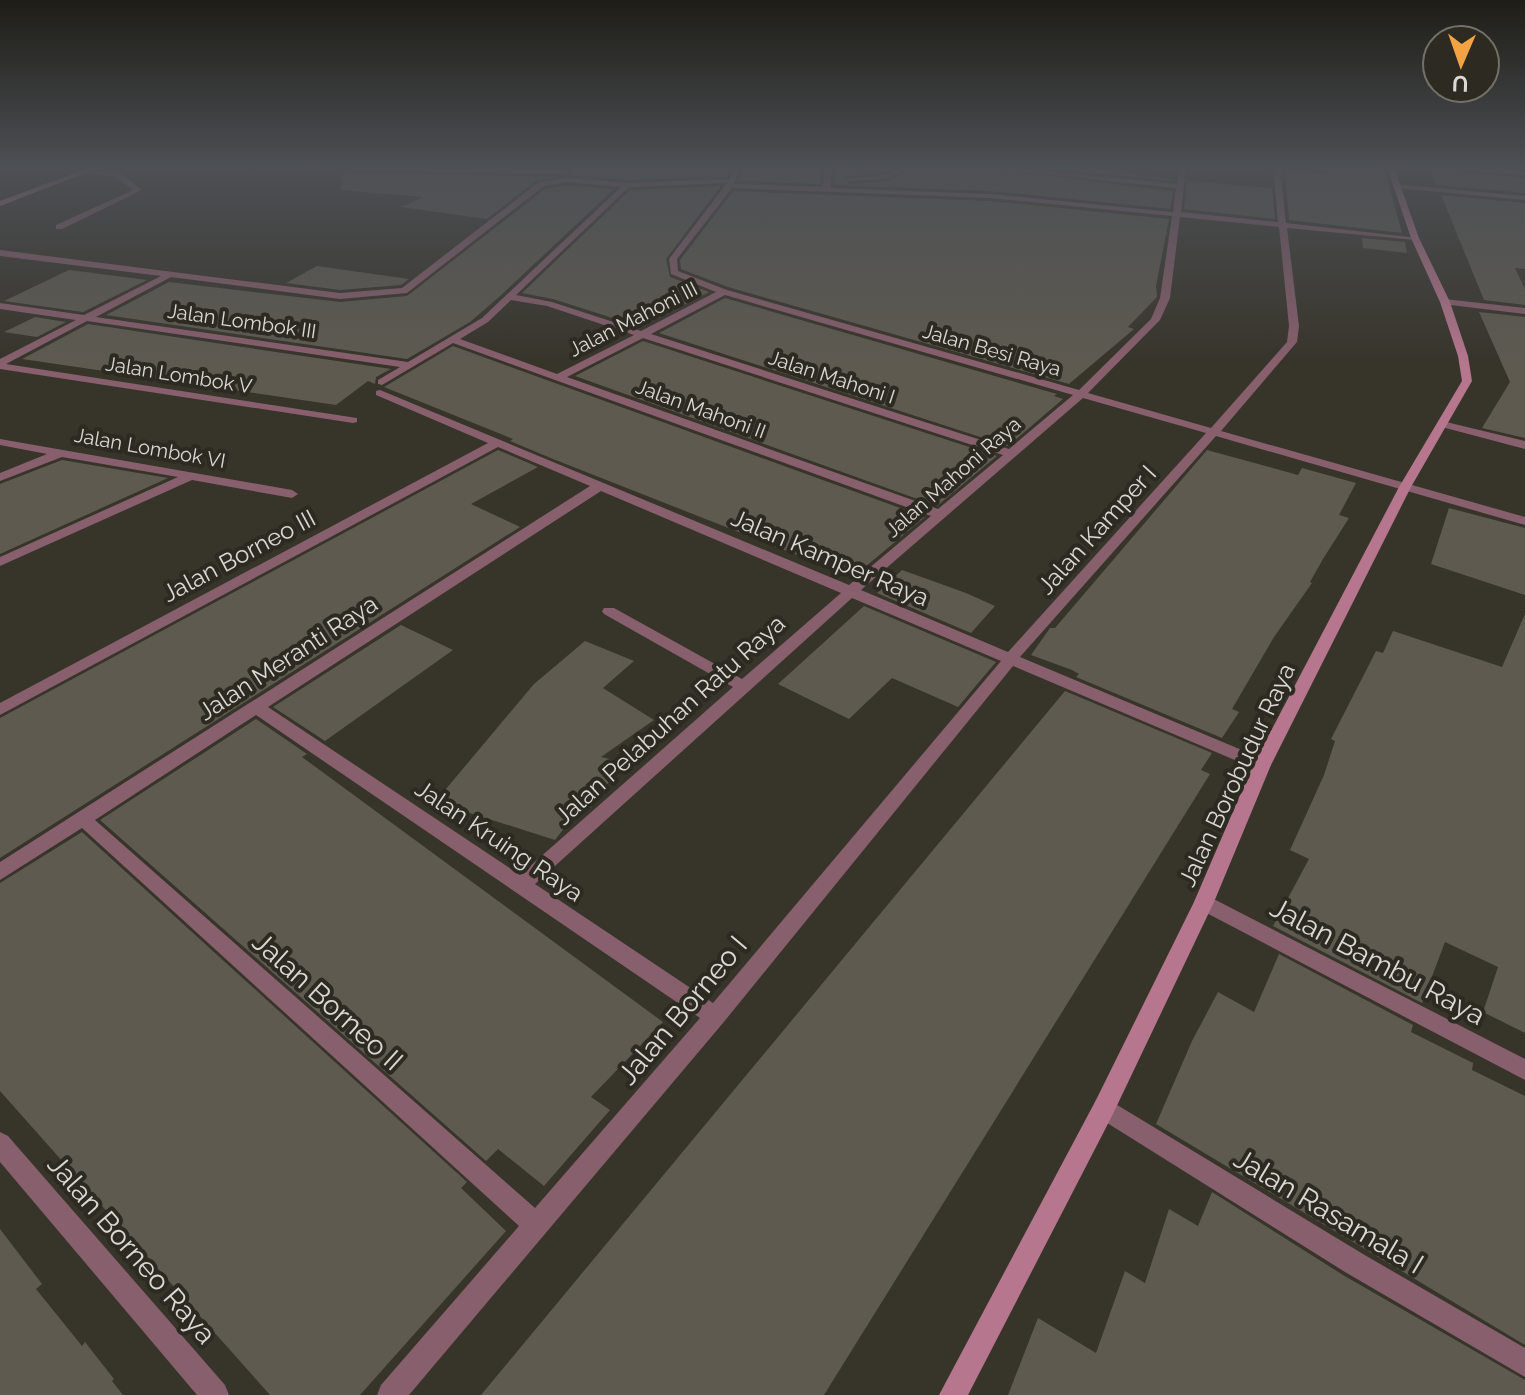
<svg xmlns="http://www.w3.org/2000/svg" width="1525" height="1395" font-family="Raleway,sans-serif">
<rect width="100%" height="100%" fill="#37342a"/>
<path fill="#5e5a50" d="M566,167H731L727,176L627,180L569,175L572,171Z
M744,167H822L820,184L738,181Z
M835,167H893L887,171L844,177L850,184L890,181L911,167H971L1173,191L1170,209L990,191L834,185Z
M1039,167H1090L1174,180V181Z
M1325,167H1384L1402,233L1289,220L1285,171L1327,174Z
M1429,167H1452L1458,172L1525,178V193L1436,185Z
M342,172L554,177L537,180L487,219L402,207L423,197L341,190Z
M1187,181L1272,188L1275,219L1184,209Z
M567,185L614,189L499,297L470,322L407,359L106,315L169,282L340,302L407,296L545,189Z
M721,186L666,259L670,277L709,292L641,327L553,299L522,293L630,190Z
M733,191L990,201L1169,219L1156,286L1157,297L1128,327L1134,329L1069,384L728,287L681,269L680,260Z
M1441,195L1525,203V269L1515,268L1525,289V305L1484,300Z
M1362,238L1405,242L1407,253L1363,248Z
M317,266L409,279L401,285L340,290L286,283Z
M69,270H70L147,280L83,312L4,301Z
M725,298L1057,394L1054,396L1063,399L1008,446L659,333Z
M1479,312L1525,317V438L1482,428L1510,382Z
M35,317L66,322L37,337L4,332Z
M88,324L391,369L376,377L375,384L368,381L336,405L22,359Z
M643,341L997,456L937,506L575,376Z
M453,346L925,517L853,577L553,459L510,441L513,439L384,387Z
M498,450L538,467L471,504L520,527L0,858V718Z
M1207,450L1298,475L1302,468L1356,483L1339,515L1349,518L1323,559L1310,582L1312,583L1274,637L1232,709L1239,712L1222,738L1076,677L1079,674L1072,670L1031,655L1050,628H1055Z
M62,460L168,478L0,554V484Z
M1449,508L1525,528V595L1431,564Z
M902,570L966,593L995,606L971,633L877,593Z
M864,606L996,662L958,707L892,678L849,719L778,684Z
M1525,614V1033L1483,1012L1498,967L1445,942L1422,1003L1273,926L1309,859L1290,850L1324,775L1335,741L1331,739L1376,651L1383,653L1393,631L1502,667Z
M401,625L453,650L325,741L273,707Z
M585,641L634,661L603,688L654,720L601,757L623,762L591,808L582,805L555,840L435,802L534,684Z
M1065,691L1212,753L1201,770L1210,774L824,1395H481Z
M256,719L307,754L302,757L663,1022L591,1097L610,1110L544,1186L498,1149L486,1161L100,820Z
M82,832L467,1182L461,1188L506,1231L360,1395H270L0,1091V883Z
M1279,954L1413,1025L1411,1032L1473,1063L1472,1070L1525,1096V1345L1156,1124L1192,1041L1218,992L1254,1012Z
M1212,1192L1343,1275L1525,1380V1395H1008L1038,1318L1096,1353L1125,1271L1145,1283L1169,1209L1198,1226Z
M0,1229L42,1284L36,1289L82,1346L85,1342L114,1379L112,1381L123,1395H0Z"/>
<g fill="none" stroke-linecap="round" stroke-linejoin="round">
<path fill="#885f6d" fill-rule="evenodd" d="M85,170L121,173L142,190L62,229H56V225L133,190L116,177L83,173Z"/>
<path fill="#885f6d" fill-rule="evenodd" d="M255,167L565,170L569,172L565,174Z
M734,167H741L734,184L823,187L825,167H832L831,188L990,194L1173,212L1176,188L974,167H1004L1177,184L1179,167H1186L1181,212L1278,222L1273,167H1280L1286,223L1419,238L1415,240L1287,228L1299,326L1297,342L1221,431L1525,517V525L1216,436L1020,657L1268,761L1271,765L1268,769H1256L1013,666L723,1023L409,1395H377L381,1385L519,1226L82,828L0,880V862L590,486L498,447L0,715V703L488,443L376,395V391L380,390L849,585L931,516L453,343L382,385L378,384V380L400,367L87,321L6,364L357,418V422L353,423L0,369V359L76,320L0,309V303L84,315L161,276L0,256V250L340,293L402,288L539,182L567,178L627,183L729,179ZM567,182L621,187L482,318L408,362L96,317L171,277L340,299L407,293L544,186ZM727,183L669,259L671,274L716,292L641,331L552,302L516,295L629,187ZM732,188L990,198L1172,216L1160,298L1151,319L1079,390L727,290L678,271L677,259ZM1180,217L1279,227L1289,326L1287,342L1211,428L1088,393L1160,320L1170,298ZM725,295L1073,395L1009,449L651,334ZM511,300L547,306L634,335L557,374L460,339L488,322ZM643,338L1003,455L938,509L567,377ZM1083,398L1206,433L1008,652L861,590ZM601,491L841,593L742,679L614,608H604L602,611L604,614L733,687L520,875L268,707ZM852,598L1001,661L713,1003L535,884ZM256,715L700,1018L535,1208L95,820Z
M899,167H908L890,178L850,181L846,179L888,174Z
M1455,167L1525,171V175L1458,169Z
M1392,184L1525,196V200L1395,188Z
M1445,299L1525,308V314L1442,304V300Z
M1442,421L1525,441V449L1438,426V422Z
M0,439L292,490L298,494L292,498L192,480L0,566V557L178,477L62,457L0,481V473L47,454L0,445Z
M1204,894L1525,1059V1080L1197,908L1194,902L1197,896Z
M1104,1097L1363,1254L1525,1348V1377L1345,1272L1096,1116L1093,1108L1096,1100Z
M0,1132L8,1136L225,1385L229,1395H197L0,1162Z"/>
<path fill="#b6768d" fill-rule="evenodd" d="M91,167H101L0,206V201Z
M1387,167H1394L1419,238L1450,302L1468,356L1472,381L1411,487L1271,765L1214,902L1112,1116L968,1395H939L1096,1100L1194,902L1253,765L1399,487L1462,381L1458,356L1440,302L1411,238Z"/>
</g>
<linearGradient id="sky" x2="0" y2="1"><stop stop-color="#1e1d17"/><stop offset="0.46" stop-color="#4d5055"/><stop offset="1" stop-color="#4d5055" stop-opacity="0"/></linearGradient>
<rect width="1525" height="363" fill="url(#sky)"/>
<g text-anchor="middle" stroke-width="8" stroke-linejoin="round" paint-order="stroke">
<g font-size="20" fill="#dbd9d3" stroke="#2d2a21">
<text transform="translate(633 319) rotate(-27)" y="7">Jalan Mahoni III</text>
<text transform="translate(242 321) rotate(8)" y="7">Jalan Lombok III</text>
<text transform="translate(992 350) rotate(16)" y="7">Jalan Besi Raya</text>
<text transform="translate(179 375) rotate(9)" y="7">Jalan Lombok V</text>
<text transform="translate(832 377) rotate(18)" y="7">Jalan Mahoni I</text>
<text transform="translate(701 409) rotate(20)" y="7">Jalan Mahoni II</text>
<text transform="translate(150 448) rotate(10)" y="7">Jalan Lombok VI</text>
<text transform="translate(953 477) rotate(-41)" y="7">Jalan Mahoni Raya</text>
</g>
<g font-size="24" fill="#dbd9d3" stroke="#2d2a21">
<text transform="translate(1097 530) rotate(-48)" y="8">Jalan Kamper I</text>
<text transform="translate(239 556) rotate(-28)" y="8">Jalan Borneo III</text>
<text transform="translate(830 558) rotate(23)" y="8">Jalan Kamper Raya</text>
<text transform="translate(288 658) rotate(-33)" y="8">Jalan Meranti Raya</text>
<text transform="translate(670 720) rotate(-42)" y="8">Jalan Pelabuhan Ratu Raya</text>
<text transform="translate(1237 775) rotate(-65)" y="8">Jalan Borobudur Raya</text>
<text transform="translate(499 841) rotate(34)" y="8">Jalan Kruing Raya</text>
</g>
<g font-size="28" fill="#dbd9d3" stroke="#2d2a21">
<text transform="translate(1378 961) rotate(28)" y="10">Jalan Bambu Raya</text>
<text transform="translate(328 1001) rotate(42)" y="10">Jalan Borneo II</text>
<text transform="translate(682 1010) rotate(-50)" y="10">Jalan Borneo I</text>
<text transform="translate(1329 1211) rotate(31)" y="10">Jalan Rasamala I</text>
<text transform="translate(132 1249) rotate(49)" y="10">Jalan Borneo Raya</text>
</g>
</g>
<g transform="translate(1461 64) rotate(182)"><circle r="38" fill="#2d2a21" stroke="#737068" stroke-width="2"/>
<path d="M0-6L14 30L0 20L-14 30Z" fill="#f4a344"/>
<text y="-12" font-size="22" font-weight="bold" text-anchor="middle" fill="#dbd9d3">U</text>
</g>
</svg>
